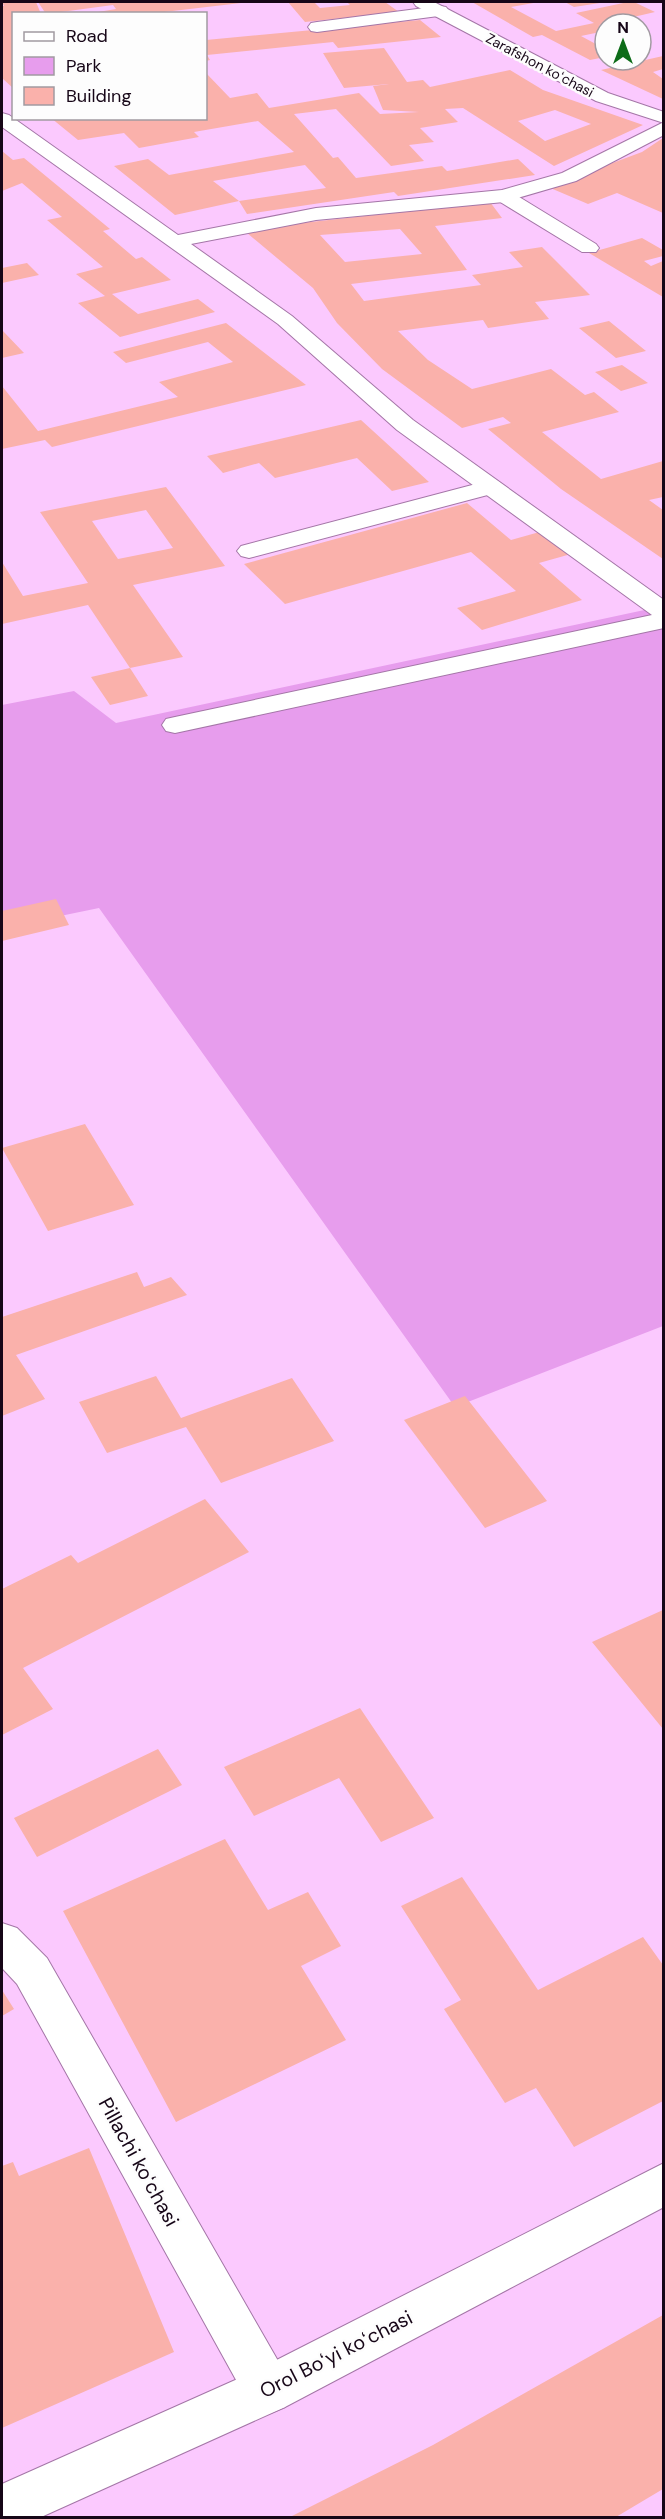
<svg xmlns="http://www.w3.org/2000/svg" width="665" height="2519" font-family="'DM Sans',sans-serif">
<rect width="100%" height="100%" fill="#fbc9fe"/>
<path fill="#e79ded" d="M663,606V1326L455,1407L99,908L2,928V705L74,691L116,723Z"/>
<path fill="#fab1ab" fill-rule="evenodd" d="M2,2H36L41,14H14V89L2,78V6H4Z
M38,2H241V3L147,14H86L116,9L113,5L46,14Z
M288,2H314L320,8L350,5L347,2H385L399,12L305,22Z
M472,2H539L511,7L556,31L594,23L576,13L628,2H634L655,12L599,25L605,31L581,36L605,49V57L590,60L542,35L533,37Z
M565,2H600V3L574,7Z
M420,20L441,37L338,48L333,42L207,55L210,60L206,61V40Z
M384,48L407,82L423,80L430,87L510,70L543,90L643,125L554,166L463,108L445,109L458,122L420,128L434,142L409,145L424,161L391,166L336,109L294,114L333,158L338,157L356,178L442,166L447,171L518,159L535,175L398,196L394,192L247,214L239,201L326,188L305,165L213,181L239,201L175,215L114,166L148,159L169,175L294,152L258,121L194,132L199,137L139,148L124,133L78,140L51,118H206V73L230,98L257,93L269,108L359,93L380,114L419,112L383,110L373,86L389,84L344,88L323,53ZM555,110L591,124L545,141L518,121Z
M663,56V69L653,72L663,79V99L601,70Z
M663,138V213L617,193L588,204L548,187L642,152Z
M2,151L13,160L24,158L110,229L103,231L136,259L142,257L171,280L112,294L138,314L198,299L215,312L120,337L78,303L105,296L76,274L103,267L47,220L62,217L22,183L2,191Z
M490,202L502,218L435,226L467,270L351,284L364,301L481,285L472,275L523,267L509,252L542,247L590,295L535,302L549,319L488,328L483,320L398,331L428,360L472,389L551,369L585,395L594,392L619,412L542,432L601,479L663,461V497L649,500L663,510V559L561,489L488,429L511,423L503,417L462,428L382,369L337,323L313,288L247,233L275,226ZM400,229L422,254L345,262L320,235Z
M642,238L663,250V256L644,261L651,266L663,261V297L589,253Z
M27,263L39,275L2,283V268Z
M609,321L646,351L616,358L579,328Z
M226,323L306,385L52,447L45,440L2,449V386L38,431L178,397L159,382L233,362L208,342L126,363L113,352Z
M2,330L24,353L2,358Z
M622,365L648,383L621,391L595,372Z
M361,420L429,482L392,491L357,458L275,478L259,463L223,473L207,456Z
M166,487L225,566L133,585L183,657L130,668L88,605L2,624V562L23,596L88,583L40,512ZM146,510L173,548L118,559L92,521Z
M467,503L511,540L543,531L571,554L539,563L582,600L482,630L457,608L516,591L471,552L285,604L244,564Z
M130,668L148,696L110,705L91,677Z
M56,899L69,925L2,941V911Z
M85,1124L134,1205L48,1231L2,1148Z
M137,1272L144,1287L171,1277L187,1295L16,1355L45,1399L2,1416V1317Z
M156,1376L181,1418L292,1378L334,1441L221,1483L186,1427L107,1453L79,1402Z
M465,1396L547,1501L485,1528L404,1420Z
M205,1499L249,1552L23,1668L53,1709L2,1735V1589L71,1555L78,1563Z
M663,1610V1729L592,1642Z
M360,1708L434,1818L381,1842L339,1778L254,1816L224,1767Z
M158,1749L182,1785L37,1857L14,1818Z
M225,1839L268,1910L308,1892L341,1946L301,1966L346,2040L176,2122L63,1911Z
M462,1877L538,1990L643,1937L663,1965V2101L574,2147L536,2088L505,2103L444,2009L461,2000L401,1906Z
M2,1990L14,2009L2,2016Z
M89,2148L174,2352L2,2428V2166L13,2162L19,2176Z
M663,2315V2489L616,2517H290L433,2445Z"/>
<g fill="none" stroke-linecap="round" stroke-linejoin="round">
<g stroke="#a476a7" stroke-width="2">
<path id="lane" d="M440,6L446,7L449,11L446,15L317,32L311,31L308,27L311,23L317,22Z
M504,190L511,192L596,244L599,248L596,252H582L497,200L494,196L497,192Z
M491,480L499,482L503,487L499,492L249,558L241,556L237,551L241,546Z"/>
</g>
<g stroke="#a476a7" stroke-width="2">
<path id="street" d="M2,113L9,115L178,235L316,208L502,190L562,173L664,122V135L576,181L504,202L316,220L191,244L292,316L413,420L664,600V628L175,733L166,731L162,725L166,719L175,717L652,615L397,430L278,324L2,127Z
M2,1923L17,1928L47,1958L285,2373L292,2390L285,2407L268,2414L251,2407L17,1984L2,1968Z"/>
</g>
<g stroke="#a476a7" stroke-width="2">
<path id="secondary" d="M413,2H434L608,93L664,112V123L596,101L416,6Z
M664,2163V2207L285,2407L39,2518H2V2484L251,2373Z"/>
</g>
<use href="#lane" fill="#fff" fill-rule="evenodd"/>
<use href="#street" fill="#fff" fill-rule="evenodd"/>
<use href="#secondary" fill="#fff" fill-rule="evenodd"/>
</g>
<g text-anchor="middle" stroke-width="5" stroke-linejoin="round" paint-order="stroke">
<g font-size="14" fill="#160617" stroke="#fdfdfd">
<text transform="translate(540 65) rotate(28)" y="5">Zarafshon koʻchasi</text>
</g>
<g font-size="20" fill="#160617" stroke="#fdfdfd">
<text transform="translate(139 2162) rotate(61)" y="7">Pillachi koʻchasi</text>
<text transform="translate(336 2354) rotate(-27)" y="7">Orol Boʻyi koʻchasi</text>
</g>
</g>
<rect width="665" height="2519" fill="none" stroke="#160617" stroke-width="6"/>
<rect x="12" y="12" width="195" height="108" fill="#fdfdfd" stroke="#a19aa1" stroke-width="1.5"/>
<rect x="24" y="32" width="30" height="9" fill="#ffffff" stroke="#a19aa1" stroke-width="1.5"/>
<text x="66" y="42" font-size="18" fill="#160617">Road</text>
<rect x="24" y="57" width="30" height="18" fill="#e79ded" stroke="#a19aa1" stroke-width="1.5"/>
<text x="66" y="72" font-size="18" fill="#160617">Park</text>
<rect x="24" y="87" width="30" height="18" fill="#fab1ab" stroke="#a19aa1" stroke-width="1.5"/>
<text x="66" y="102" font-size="18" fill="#160617">Building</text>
<g transform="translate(623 42)"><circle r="28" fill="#fdfdfd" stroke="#a19aa1" stroke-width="1.5"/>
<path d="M0-4.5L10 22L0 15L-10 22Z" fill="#0d6c18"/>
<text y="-9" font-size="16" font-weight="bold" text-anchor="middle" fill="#160617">N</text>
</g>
</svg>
